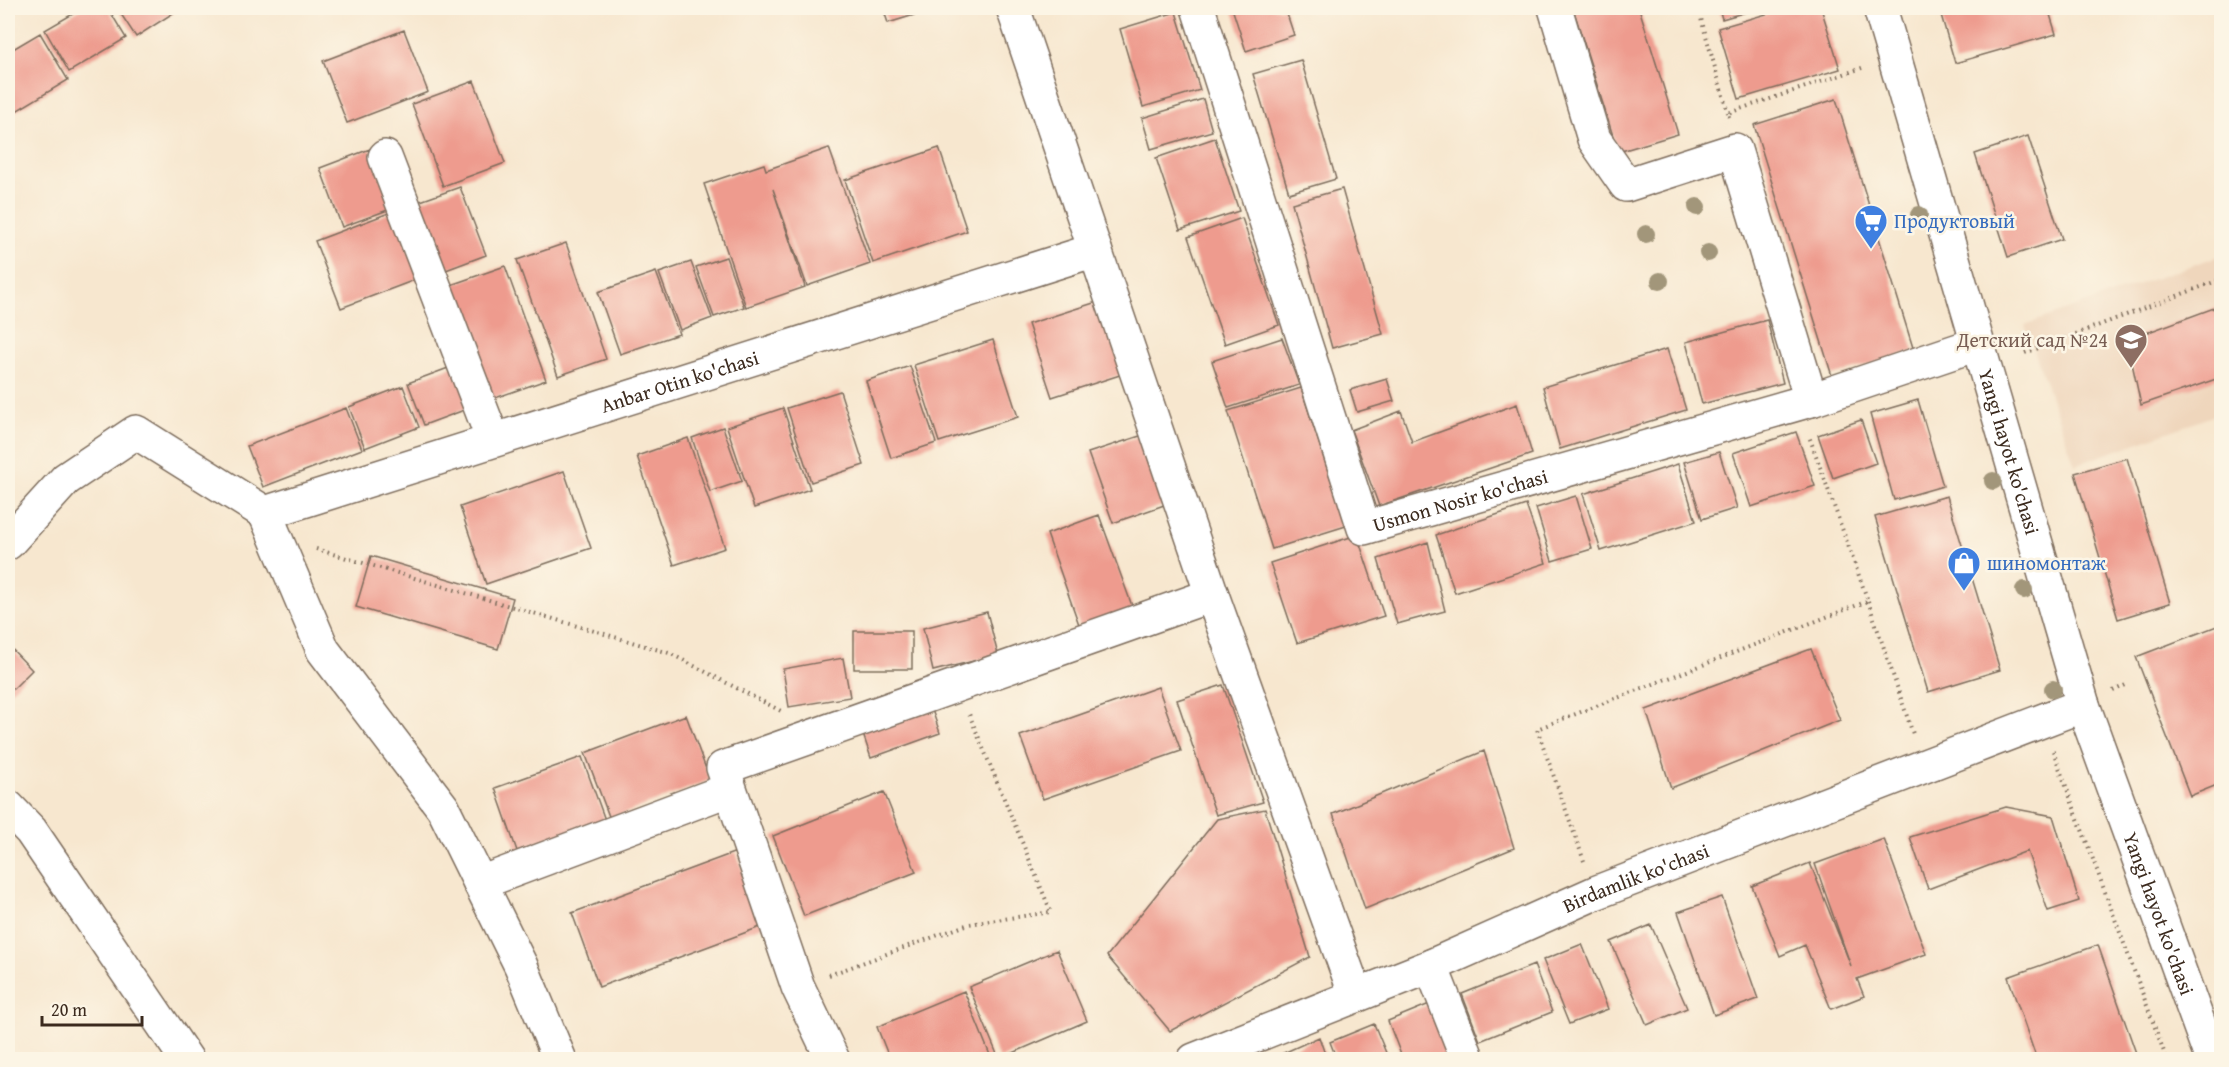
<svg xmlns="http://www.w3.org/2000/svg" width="2229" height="1067" font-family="'Gentium Book Plus',serif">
<rect width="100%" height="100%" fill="#fcf5e5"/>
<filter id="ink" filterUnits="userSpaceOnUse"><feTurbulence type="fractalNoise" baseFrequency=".0167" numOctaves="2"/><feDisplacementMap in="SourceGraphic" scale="12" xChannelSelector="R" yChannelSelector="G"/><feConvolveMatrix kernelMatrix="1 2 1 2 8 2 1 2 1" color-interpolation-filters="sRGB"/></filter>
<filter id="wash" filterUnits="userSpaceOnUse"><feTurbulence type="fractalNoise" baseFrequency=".008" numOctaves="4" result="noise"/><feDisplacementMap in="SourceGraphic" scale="24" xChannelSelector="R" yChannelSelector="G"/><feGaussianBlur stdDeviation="1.35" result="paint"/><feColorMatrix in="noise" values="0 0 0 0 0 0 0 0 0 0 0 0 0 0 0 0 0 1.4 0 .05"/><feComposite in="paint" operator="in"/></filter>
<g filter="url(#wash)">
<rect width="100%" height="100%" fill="#f7e7cf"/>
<path fill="#efd6bc" d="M2221,255V413L2075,465L2025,325Z"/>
<g id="blocks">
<path fill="#ee9b8e" d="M83,8H108L126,38L69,72L45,30Z
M117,8H181L136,37Z
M883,8H937L888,23Z
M1232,8H1285L1294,35L1246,51Z
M1573,8H1639L1678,134L1618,152Z
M1719,8H1760L1722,19Z
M1787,8H1821L1840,69L1739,99L1718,28Z
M1939,8H2048L2056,34L1955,63Z
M1176,12L1200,90L1143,107L1120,29Z
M404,30L428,92L347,123L323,61Z
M40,33L68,80L8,116V52Z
M1301,60L1336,179L1289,193L1253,74Z
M474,81L505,163L443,186L412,104Z
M1203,99L1212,131L1151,149L1142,118Z
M1836,99L1914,351L1832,376L1754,125Z
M2028,136L2062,239L2008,257L1975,154Z
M1215,138L1239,211L1180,230L1156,158Z
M829,148L870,264L807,286L773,189L805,287L746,307L704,184L764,164L766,170Z
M939,148L967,231L873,263L845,180Z
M370,149L393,208L342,227L320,168Z
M460,187L486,255L438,273L412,204Z
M1342,189L1383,334L1332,348L1292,203Z
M394,211L420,278L341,308L315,241Z
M1242,218L1279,325L1225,344L1188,237Z
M566,243L606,359L558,376L517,260Z
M726,257L744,307L714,317L696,267Z
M691,262L712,318L680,330L659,273Z
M505,266L546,380L484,402L442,288Z
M656,272L679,334L620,354L598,292Z
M1100,301L1123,374L1052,397L1028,324Z
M2222,305V377L2141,405L2127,340Z
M1767,320L1783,383L1702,404L1686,342Z
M1282,338L1299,385L1228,408L1212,361Z
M993,340L1018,417L939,442L914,365Z
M1667,349L1686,410L1560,449L1543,387Z
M459,364L475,406L424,425L408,383Z
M910,366L936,443L891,458L866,381Z
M1387,379L1394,401L1357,412L1350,390Z
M403,386L419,427L365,448L349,407Z
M1301,388L1346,526L1272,549L1228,411Z
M840,391L864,465L811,482L787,408Z
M1918,400L1943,486L1894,500L1870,414Z
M1517,404L1532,454L1379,506L1351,430L1401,411L1412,442Z
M346,408L362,449L263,487L247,446Z
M783,408L810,489L754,508L727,427Z
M1861,420L1876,463L1833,478L1818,435Z
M723,427L742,481L710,492L692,438Z
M1796,432L1815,486L1751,507L1733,453Z
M1143,435L1167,504L1113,523L1088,453Z
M688,438L725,548L674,565L637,456Z
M1719,452L1737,508L1702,519L1684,462Z
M2127,458L2170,603L2118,619L2075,473Z
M1678,464L1696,521L1601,551L1583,494Z
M564,471L591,548L486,584L460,507Z
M1576,496L1592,549L1552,561L1536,508Z
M1947,496L2000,670L1928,692L1875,517Z
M1526,505L1546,563L1455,593L1436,535Z
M1099,515L1135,614L1082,633L1047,534Z
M1357,535L1384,616L1297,643L1270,563Z
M1428,542L1445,611L1397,624L1378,559Z
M371,556L513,598L498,649L356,607Z
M987,612L998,655L933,671L923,628Z
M2222,624V783L2190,796L2136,657Z
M854,631H912V669H854Z
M8,645L32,670L8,694Z
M1811,649L1840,720L1671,788L1646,710Z
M843,658L850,697L789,707L783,669Z
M1223,685L1263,802L1216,815L1177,700Z
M1158,687L1181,751L1043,799L1020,736Z
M929,701L940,733L871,758L860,725Z
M686,715L710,780L610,819L585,753Z
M1484,751L1514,848L1365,909L1333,814Z
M582,757L605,820L517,851L495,788Z
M884,792L916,872L804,916L773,836Z
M2006,807L2053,816L2079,901L2048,911L2027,851L1928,889L1910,837Z
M1265,809L1310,957L1170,1031L1107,956L1217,819Z
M1884,839L1926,954L1857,979L1864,996L1831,1009L1805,945L1780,956L1752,886L1810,863L1851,966L1815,864Z
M736,852L763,926L599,987L572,913Z
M1722,897L1758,999L1714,1015L1678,912Z
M1651,925L1687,1008L1647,1025L1611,942Z
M1582,944L1608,1009L1569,1024L1543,960Z
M2098,945L2137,1056L2126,1060H2037L2008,977Z
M1057,950L1087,1021L999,1059L969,987Z
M1534,965L1552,1012L1480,1041L1462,994Z
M964,991L992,1060H890L877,1027Z
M1432,1003L1455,1060H1403L1388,1021Z
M1374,1024L1389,1060H1337L1330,1042Z
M1319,1037L1327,1060H1268Z"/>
</g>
</g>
<g filter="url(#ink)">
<use href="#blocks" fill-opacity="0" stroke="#7d6c5c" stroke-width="1.5"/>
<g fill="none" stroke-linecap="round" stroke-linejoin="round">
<g stroke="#7d6c5c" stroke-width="36">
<g id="minor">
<path d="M1013,8L1212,595L1356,996"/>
<path id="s1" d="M1198,8L1364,528L1811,400L1977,344"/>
<path d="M1555,8L1594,139L1626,185L1735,150L1811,400"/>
<path id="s2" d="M1880,8L2083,705L2212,1060"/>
<path d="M385,157L493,440"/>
<path id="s3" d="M265,513L1095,250"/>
<path d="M265,513L323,650L443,808L521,966L560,1060"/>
<path d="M8,543L66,479L136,432L265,513"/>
<path d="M8,807L31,831L187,1060"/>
<path d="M480,883L728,790"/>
<path d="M1431,966L1468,1060"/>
<path d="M833,1060L798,987L723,768L1212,595"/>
<path id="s4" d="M1194,1060L1431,966L1595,893L2083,705"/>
</g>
</g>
<path stroke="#7d6c5c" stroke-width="4" stroke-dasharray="1.5 4.5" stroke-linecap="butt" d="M1698,8L1728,113
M1729,117L1728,113L1862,68
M2025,353L2222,279
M316,549L669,653L783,712
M1868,601L1913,734
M2113,691L2128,684
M2053,751L2167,1060
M1584,861L1537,729L1868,601L1809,436
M829,975L969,924L1051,912L969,714"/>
<use href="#minor" stroke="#fff" stroke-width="33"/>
</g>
<g fill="#a2967a">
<circle cx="1697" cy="207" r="9"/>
<circle cx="1919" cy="215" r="9"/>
<circle cx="1646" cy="234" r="9"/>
<circle cx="1708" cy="253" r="9"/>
<circle cx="1660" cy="281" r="9"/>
<circle cx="1993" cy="481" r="9"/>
<circle cx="2024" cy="590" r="9"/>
<circle cx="2053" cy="689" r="9"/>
</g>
</g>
<defs>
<g id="supermarket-pin" transform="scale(1.725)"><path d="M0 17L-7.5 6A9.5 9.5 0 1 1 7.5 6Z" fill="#3f7fe0" stroke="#fcf5e5"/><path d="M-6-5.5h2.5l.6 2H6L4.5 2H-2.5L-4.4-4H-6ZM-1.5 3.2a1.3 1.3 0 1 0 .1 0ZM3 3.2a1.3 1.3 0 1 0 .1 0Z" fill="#fff"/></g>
<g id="school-pin" transform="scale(1.725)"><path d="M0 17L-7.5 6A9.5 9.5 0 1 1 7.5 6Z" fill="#8d6e63" stroke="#fcf5e5"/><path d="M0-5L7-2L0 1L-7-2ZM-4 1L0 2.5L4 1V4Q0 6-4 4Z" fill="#fff"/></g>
<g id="shop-pin" transform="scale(1.725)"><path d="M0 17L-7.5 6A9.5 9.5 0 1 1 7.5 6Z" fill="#3f7fe0" stroke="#fcf5e5"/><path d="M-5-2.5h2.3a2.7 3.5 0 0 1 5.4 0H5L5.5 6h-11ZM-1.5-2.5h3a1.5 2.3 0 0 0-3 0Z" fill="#fff"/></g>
</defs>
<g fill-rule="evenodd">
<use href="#supermarket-pin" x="1871" y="221"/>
<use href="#school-pin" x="2131" y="340"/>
<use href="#shop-pin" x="1964" y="563"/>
</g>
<g text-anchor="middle" stroke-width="5" stroke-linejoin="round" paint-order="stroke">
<g font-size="20" fill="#366cbe" stroke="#fcf5e5" text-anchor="start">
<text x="1894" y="228">Продуктовый</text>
<text x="1987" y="570">шиномонтаж</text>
</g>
<g font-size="20" fill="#785e54" stroke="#fcf5e5" text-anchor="end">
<text x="2108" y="347">Детский сад №24</text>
</g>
<g font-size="20" fill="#3b2a1e" stroke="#fcf5e5">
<text dy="7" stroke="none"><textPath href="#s3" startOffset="435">Anbar Otin ko'chasi</textPath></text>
<text dy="7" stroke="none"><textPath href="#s2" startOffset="462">Yangi hayot ko'chasi</textPath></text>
<text dy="7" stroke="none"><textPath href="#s1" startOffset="646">Usmon Nosir ko'chasi</textPath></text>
<text dy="7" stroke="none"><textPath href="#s4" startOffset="478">Birdamlik ko'chasi</textPath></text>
<text dy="7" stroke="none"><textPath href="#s2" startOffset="948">Yangi hayot ko'chasi</textPath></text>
</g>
</g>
<rect width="2229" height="1067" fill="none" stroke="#fcf5e5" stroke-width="30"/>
<path d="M42 1016v9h100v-9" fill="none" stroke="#3b2a1e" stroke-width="3"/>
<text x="51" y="1016" font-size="18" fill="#3b2a1e" stroke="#fcf5e5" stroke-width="4.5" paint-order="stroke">20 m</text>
</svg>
